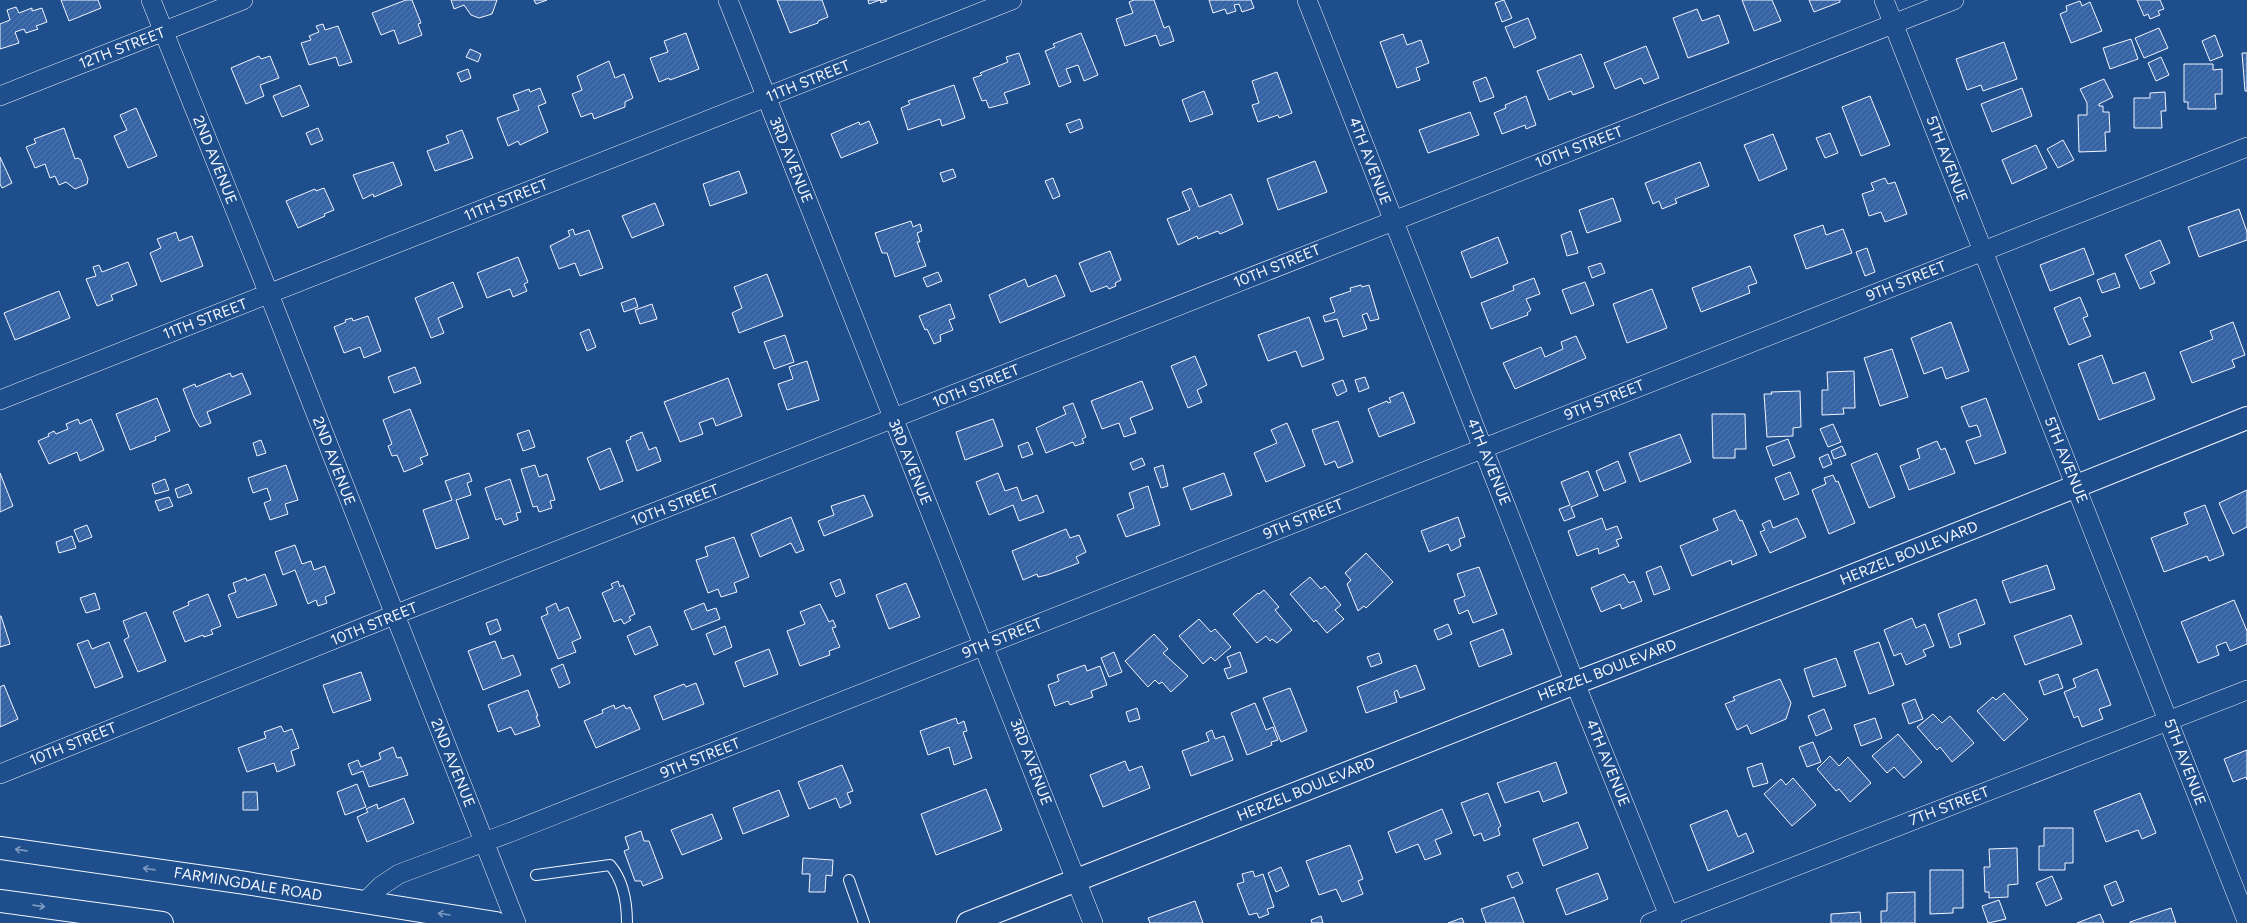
<svg xmlns="http://www.w3.org/2000/svg" width="2247" height="923" font-family="Figtree,sans-serif">
<defs>
<pattern id="building-hatch" width="6" height="6" patternUnits="userSpaceOnUse"><rect width="6" height="6" fill="#3563a3"/><path d="M-1 1l2-2M0 6l6-6M5 7l2-2" fill="none" stroke="#537ab1"/></pattern>
</defs>
<rect width="100%" height="100%" fill="#1f4e8c"/>
<path fill="url(#building-hatch)" stroke="#f2f6ff" d="M61,0H98L101,8L69,21Z
M406,0H412L421,23L418,24L422,35L399,44L394,30L381,35L372,13Z
M451,0H497L492,14L479,18L471,15L464,5L454,9Z
M534,0H547L536,4Z
M777,0H822L828,17L818,21V23L790,33Z
M868,0H886L887,1L881,3L880,0L869,4Z
M1134,0H1154L1164,28L1169,26L1174,41L1160,46L1156,35L1125,46L1116,19L1133,13L1129,2Z
M1209,0H1251L1254,8L1242,12L1239,4L1234,5L1236,11L1227,14L1225,9L1213,13Z
M1504,0L1512,18L1502,22L1495,3Z
M1742,0H1772L1781,21L1754,31Z
M1809,0H1840V2L1814,12Z
M2137,0H2160L2164,9L2158,11L2160,15L2150,19L2148,14L2144,16Z
M2080,1L2082,6L2090,2L2102,31L2071,43L2060,14L2067,11L2066,6Z
M16,7L19,13L32,8V11L42,8L47,22L36,26L38,29L26,33L24,29L15,32L19,43L0,49V24L10,20L7,10Z
M1697,9L1702,21L1719,15L1729,43L1688,58L1673,18Z
M1528,18L1536,38L1514,48L1505,27Z
M323,24L325,30L338,26L352,62L339,66L336,57L309,65L301,43L311,40L309,36L319,32L316,26Z
M2159,28L2168,48L2144,58L2135,38Z
M686,33L699,69L670,80L669,78L659,82L650,58L668,52L664,41Z
M1081,33L1098,75L1084,81L1078,65L1066,69L1071,82L1059,87L1045,51L1055,47L1053,44Z
M1403,34L1407,45L1421,40L1429,63L1416,68L1420,80L1397,88L1380,42Z
M2215,35L2223,56L2210,61L2202,41Z
M2131,39L2138,59L2110,69L2103,48Z
M2004,42L2017,79L1983,91L1981,85L1967,90L1956,59Z
M1646,46L1659,78L1644,84L1641,78L1615,89L1604,63Z
M470,49L481,54L478,62L466,57Z
M1019,53L1030,84L1004,93L1008,103L989,108L986,100L982,101L973,78L982,75L980,73L1008,62L1006,57Z
M2242,53H2247V91H2245Z
M1581,54L1594,87L1573,95L1571,91L1549,100L1537,71Z
M259,56L261,59L270,56L279,78L260,85L264,96L246,104L231,68Z
M2161,57L2169,75L2156,81L2148,63Z
M609,61L615,78L624,74L633,98L625,102V107L594,119L592,113L581,117L572,94L582,90L577,76Z
M2184,64H2213V70L2222,69V94H2215L2216,109H2188V102H2184Z
M468,69L471,78L461,82L457,73Z
M1277,72L1292,113L1279,118L1278,115L1258,122L1252,105L1259,103L1252,81Z
M1486,77L1494,97L1480,102L1473,82Z
M2104,79L2113,97L2099,104V106H2103V112H2109L2110,132H2105L2106,151L2079,152L2078,115H2087V103L2080,89Z
M300,85L309,106L282,117L273,96Z
M954,85L965,118L942,126L940,119L908,130L901,108L910,104L908,101Z
M540,88L546,103L538,106L548,132L520,145L518,141L508,146L497,118L519,110L513,95L529,89L530,92Z
M2022,88L2032,116L1992,132L1981,104Z
M1204,91L1213,114L1190,122L1182,100Z
M2165,92L2166,111H2161L2162,128H2134V98H2150V93Z
M1526,96L1536,125L1526,129L1525,125L1502,134L1494,113L1506,108L1505,105Z
M1870,96L1890,145L1861,156L1842,107Z
M136,108L157,156L128,168L114,136L127,130L120,115Z
M1470,112L1479,135L1428,153L1419,130Z
M1080,119L1083,128L1070,133L1066,124Z
M869,121L878,143L841,158L831,134L859,122L860,125Z
M64,128L75,159L78,158L81,160L88,179L87,184L75,189L66,182L59,185L55,176L50,178L45,164L35,168L26,147L36,143L34,139Z
M318,128L323,140L311,145L306,133Z
M462,130L473,158L435,171L427,151L449,143L446,136Z
M1830,133L1838,153L1825,158L1816,138Z
M1773,134L1787,169L1759,181L1744,145Z
M2063,140L2074,160L2058,168L2047,149Z
M2036,145L2047,168L2012,184L2002,160Z
M0,157L12,183L2,188L0,184Z
M1315,161L1327,192L1278,210L1267,179Z
M393,162L402,185L374,197L373,194L363,199L353,175Z
M1700,162L1709,186L1675,199L1677,203L1662,209L1659,201L1653,204L1645,183Z
M953,169L956,177L943,182L940,173Z
M739,171L747,193L710,206L703,184Z
M1053,178L1060,196L1053,199L1045,181Z
M1885,178L1888,184L1895,182L1907,214L1885,222L1881,212L1869,216L1862,194L1874,190L1871,183Z
M324,188L334,210L324,214L325,216L298,228L286,201L315,189L316,191Z
M1191,188L1199,207L1231,194L1243,224L1220,234L1218,231L1198,239L1197,236L1178,245L1167,219L1190,210L1182,192Z
M1613,198L1621,221L1587,233L1579,210Z
M655,203L664,225L632,238L622,216Z
M2239,209L2247,232V240L2199,257L2188,227Z
M911,221L913,227L920,224L922,231L917,233L920,242H917L926,266L895,277L887,253H882L875,233Z
M1823,225L1826,235L1843,229L1852,253L1806,269L1794,235Z
M573,229L575,235L589,230L603,268L580,276L575,263L559,269L550,246L570,236L568,231Z
M1571,231L1578,253L1567,256L1561,235Z
M176,232L179,241L192,236L203,266L161,282L150,253L161,248L157,239Z
M1498,237L1508,263L1471,278L1461,252Z
M2160,240L2170,263L2150,272L2155,283L2140,289L2125,255Z
M1867,248L1875,272L1865,276L1856,252Z
M2084,248L2094,274L2050,291L2040,265Z
M1110,251L1121,280L1115,283L1116,286L1109,289L1107,286L1091,292L1079,263Z
M518,257L528,282L524,284L527,291L513,297L510,289L487,298L477,273Z
M128,262L137,285L111,295L113,300L97,306L86,279L96,276L93,267L99,265L102,272Z
M1601,263L1605,273L1592,278L1588,267Z
M1750,266L1757,283L1748,286L1750,293L1701,312L1692,288Z
M938,272L942,281L927,287L923,278Z
M2115,273L2120,287L2102,293L2097,280Z
M767,274L783,316L739,333L732,313L742,308L734,287Z
M1056,275L1065,296L1000,323L989,295L1025,279L1028,287Z
M1534,278L1540,294L1526,299L1531,310L1527,313L1528,315L1491,329L1481,303L1514,290L1513,286Z
M453,282L463,307L438,318L444,333L431,338L415,298Z
M1585,282L1594,305L1571,314L1562,290Z
M1361,285L1362,287L1369,285L1379,319L1370,321L1367,313L1362,315L1367,329L1343,337L1337,319L1325,322L1323,316L1335,312L1330,298L1351,291L1350,288Z
M1652,289L1667,328L1627,343L1613,304Z
M59,291L70,318L15,340L4,313Z
M2080,297L2088,316L2083,318L2091,336L2069,345L2054,308Z
M635,298L638,307L624,312L621,303Z
M652,304L657,319L640,324L635,310Z
M950,304L955,318L949,320L953,330L940,335L941,341L934,344L927,329L925,330L919,316Z
M368,316L381,351L364,358L360,347L344,353L334,327L346,322L345,320L352,318L353,321Z
M1309,317L1324,359L1302,367L1296,351L1268,361L1258,335Z
M1951,322L1969,371L1946,379L1942,367L1924,374L1911,338Z
M2233,322L2245,355L2232,360L2235,367L2192,383L2180,352L2213,339L2210,331Z
M589,329L596,347L587,351L580,333Z
M785,335L794,362L774,369L764,342Z
M1576,336L1586,358L1515,389L1503,363L1541,347L1545,357L1563,349L1561,342Z
M1892,349L1908,397L1880,406L1864,358Z
M2102,355L2113,384L2145,372L2155,399L2099,420L2078,364Z
M1195,356L1207,385L1197,390L1202,402L1188,408L1171,366Z
M807,361L819,400L787,410L778,384L793,379L789,367Z
M415,367L421,383L394,393L388,377Z
M1854,371L1855,408H1843L1844,414L1822,415V390H1828L1827,372Z
M230,373L232,377L242,373L251,394L207,412L211,423L200,427L194,417L183,389L195,384L196,387Z
M1365,377L1369,388L1359,392L1355,380Z
M728,378L742,416L716,426L713,418L699,423L703,434L680,442L664,402Z
M1343,380L1347,391L1337,396L1332,384Z
M1142,381L1153,409L1130,418L1136,433L1124,437L1119,423L1102,429L1091,401Z
M1800,391L1801,427L1793,428V436L1767,437L1764,394H1772L1771,392Z
M1403,392L1415,423L1379,437L1368,409L1387,401L1388,403L1391,402L1389,398Z
M157,398L170,431L155,437L156,440L130,450L116,414Z
M1986,398L2006,453L1975,464L1966,441L1981,436L1977,425L1969,427L1961,407Z
M1073,403L1086,437L1082,439L1084,443L1075,446L1073,442L1046,453L1036,428L1066,414L1063,407Z
M410,409L428,455L420,458L423,464L404,472L397,455L392,456L388,446L392,444L383,420Z
M1712,414H1745L1746,449H1735V458H1713Z
M78,419L80,424L91,419L104,450L80,461L77,452L49,464L38,441L49,436L48,434L54,431L56,434L68,429L66,424Z
M993,419L1003,446L965,460L956,432Z
M1338,421L1353,462L1338,468L1335,461L1325,465L1312,430Z
M1287,423L1305,466L1266,482L1254,453L1277,443L1271,430Z
M1833,424L1841,442L1828,447L1820,429Z
M529,430L535,447L523,451L517,434Z
M642,432L649,450L656,447L661,461L637,471L626,441L631,439L630,437Z
M1680,434L1691,462L1640,482L1629,453Z
M1788,439L1795,457L1773,466L1766,447Z
M261,440L266,453L257,456L253,443Z
M1937,441L1941,450L1945,448L1955,473L1909,490L1900,466L1920,458L1917,449Z
M1028,442L1033,454L1022,458L1018,446Z
M1842,446L1846,455L1834,459L1831,451Z
M610,448L623,481L600,490L587,458Z
M1877,453L1895,497L1869,508L1851,464Z
M1828,454L1832,464L1823,468L1819,458Z
M1142,458L1145,465L1133,470L1130,463Z
M1618,461L1626,482L1604,491L1596,471Z
M286,465L298,500L285,504L288,514L270,520L264,503L271,500L267,488L253,493L248,478Z
M535,465L539,477L547,474L555,500L550,501L552,508L539,512L537,506L533,507L521,469Z
M1163,465L1168,486L1161,488L1154,468Z
M1588,471L1598,496L1571,507L1575,517L1564,521L1559,509L1570,505L1561,482Z
M1790,472L1799,494L1784,500L1775,478Z
M0,473L13,506L0,512Z
M469,473L472,481L467,483L471,495L456,500L469,538L436,549L423,510L452,500L445,481Z
M998,473L1005,491L1017,487L1022,501L1037,495L1044,512L1019,521L1013,505L989,515L976,482Z
M1224,473L1232,495L1191,510L1183,488Z
M1833,475L1836,482L1838,481L1855,523L1829,534L1812,490L1826,484L1824,478Z
M165,479L169,490L155,494L152,484Z
M510,479L521,512L516,513L518,520L504,525L501,518L496,520L485,488Z
M188,484L192,493L178,498L175,489Z
M1148,486L1160,525L1126,537L1117,515L1134,508L1129,493Z
M2247,490V527L2233,534L2219,503Z
M864,495L873,516L824,536L818,521L834,515L831,506Z
M169,497L173,506L159,511L155,501Z
M2205,505L2224,555L2209,561L2207,556L2164,572L2151,538L2188,524L2184,513Z
M1735,510L1740,521L1742,520L1757,555L1732,565L1731,560L1692,576L1680,546L1718,530L1713,519Z
M791,517L804,550L796,553L791,543L760,557L751,534Z
M1458,517L1465,537L1459,539L1461,546L1451,551L1448,544L1429,552L1421,531Z
M1602,518L1606,530L1617,526L1622,538L1616,540L1619,546L1599,554L1598,548L1577,556L1568,531Z
M1797,518L1806,537L1770,553L1760,532L1765,530L1762,524L1770,520L1773,528Z
M87,525L92,537L79,542L74,530Z
M1066,529L1070,538L1079,535L1086,552L1076,557L1079,563L1047,575L1038,577L1037,574L1023,580L1012,551Z
M72,536L76,548L59,553L56,542Z
M734,537L749,577L734,583L737,592L721,597L718,589L708,593L696,560L708,556L705,547Z
M295,545L302,564L311,561L314,570L325,566L335,593L325,597L327,603L318,606L316,600L308,604L295,570L283,575L275,552Z
M1366,553L1393,582L1366,608L1364,606L1358,611L1347,584L1351,580L1345,573Z
M2047,565L2055,589L2010,603L2002,581Z
M1661,566L1670,589L1654,595L1646,572Z
M1479,567L1497,614L1473,623L1468,610L1459,614L1454,600L1465,596L1457,574Z
M265,574L277,605L237,618L228,595L236,592L233,583L246,578L247,581Z
M1624,574L1629,583L1634,581L1642,601L1622,609L1620,604L1601,612L1591,588Z
M1310,577L1321,589L1325,586L1341,605L1335,610L1344,619L1327,633L1316,620L1314,622L1290,594Z
M840,579L845,593L836,597L830,583Z
M618,581L620,587L623,585L635,614L629,617L631,620L624,624L621,619L614,622L602,593L613,588L611,584Z
M906,583L920,617L889,629L876,595Z
M1264,590L1279,607L1275,610L1292,630L1277,643L1272,639L1270,641L1266,636L1257,643L1233,614L1258,593L1259,594Z
M95,593L100,609L86,613L80,598Z
M208,594L221,626L211,630L213,634L204,637L203,635L185,642L173,612L189,605L188,602Z
M1976,599L1985,624L1958,634L1961,644L1950,648L1938,614Z
M2234,600L2247,631V644L2230,651L2226,642L2216,646L2219,655L2198,663L2181,622Z
M556,603L559,611L568,607L581,638L572,642L576,652L558,659L541,617L548,614L546,608Z
M704,603L707,611L716,608L720,619L692,630L684,611Z
M820,604L829,622L833,620L836,627L832,628L840,647L829,651L830,655L800,666L787,631L805,624L800,612Z
M146,612L166,661L138,672L124,640L129,637L123,621Z
M2071,615L2082,644L2025,665L2014,636Z
M1,616L10,644L0,647V616Z
M1912,618L1916,628L1925,624L1934,646L1923,650L1926,656L1906,665L1901,653L1894,656L1884,630Z
M497,619L501,630L490,635L486,623Z
M1199,619L1211,632L1215,629L1231,647L1215,661L1211,657L1203,664L1179,636Z
M1448,624L1452,634L1438,640L1434,630Z
M650,626L658,645L635,655L627,636Z
M725,626L732,647L714,655L706,634Z
M1503,629L1512,654L1479,667L1470,642Z
M1154,634L1168,649L1163,653L1188,676L1171,692L1162,682L1159,684L1155,680L1148,687L1125,661Z
M88,640L92,649L109,642L123,677L95,688L77,644Z
M495,641L502,659L513,655L521,675L483,690L468,651Z
M1879,642L1894,685L1869,694L1854,651Z
M769,649L778,674L744,687L735,662Z
M1114,652L1122,672L1109,677L1101,658Z
M1240,652L1247,672L1228,679L1224,669L1231,667L1227,657Z
M1379,653L1382,663L1371,667L1367,657Z
M1836,658L1846,686L1813,697L1804,669Z
M563,664L570,683L559,688L551,669Z
M1085,665L1087,671L1100,666L1107,685L1091,691L1093,697L1070,705L1068,701L1055,706L1048,685L1059,681L1057,675Z
M1416,665L1425,689L1400,698L1397,690L1394,692L1397,702L1366,713L1357,687Z
M2097,669L2111,705L2099,709L2103,719L2082,727L2078,716L2074,718L2064,692L2076,687L2073,679Z
M361,672L371,700L333,713L323,685Z
M2058,674L2063,688L2044,695L2039,681Z
M1780,679L1791,703L1786,719L1751,734L1747,725L1737,730L1725,704L1735,700L1733,697Z
M696,683L704,704L663,720L654,696L684,684L686,687Z
M4,685L18,719L0,727V687Z
M1290,688L1307,731L1281,742L1263,698Z
M528,690L538,716H536L540,726L515,735L511,727L498,732L488,705Z
M2004,693L2028,719L2004,741L1977,711L1993,697L1996,700Z
M1915,699L1923,719L1909,724L1902,704Z
M1255,703L1266,730L1273,727L1278,740L1271,742L1272,745L1247,755L1231,713Z
M614,705L615,709L624,705L626,709L630,707L640,729L596,748L584,721L603,713L602,710Z
M1137,708L1140,719L1129,722L1126,712Z
M1824,709L1832,729L1816,736L1808,716Z
M1933,714L1942,723L1950,716L1974,743L1952,762L1940,747L1937,750L1917,727Z
M956,718L958,724L964,721L967,731L963,732L972,758L954,765L949,747L928,755L920,731Z
M1875,718L1882,738L1861,746L1854,725Z
M281,726L284,732L292,729L299,748L291,751L295,765L277,772L274,763L247,772L238,748L266,738L264,732Z
M1212,730L1215,739L1224,736L1233,760L1191,776L1182,751L1209,741L1206,733Z
M1898,734L1922,762L1904,778L1894,767L1887,773L1872,756Z
M1813,742L1821,762L1807,767L1799,747Z
M393,747L397,758L401,757L408,775L369,787L363,771L352,775L348,764L358,760L361,767L381,759L379,753Z
M2247,750V780L2246,777L2233,782L2224,759Z
M1830,756L1839,766L1848,757L1871,783L1850,802L1839,789L1836,791L1817,769Z
M1125,761L1129,771L1142,766L1150,788L1103,807L1090,775Z
M1556,762L1567,793L1543,802L1539,791L1505,803L1497,783Z
M1762,763L1768,783L1753,787L1747,768Z
M842,765L853,791L847,793L851,803L840,808L836,798L809,809L798,782Z
M1793,778L1816,805L1792,826L1764,794L1781,779L1786,785Z
M357,784L366,807L345,815L337,792Z
M986,789L1002,830L936,855L921,814Z
M779,790L789,816L743,834L733,808Z
M243,792H257L258,810H243Z
M1488,793L1501,826L1498,828L1500,835L1484,841L1481,833L1474,836L1461,803Z
M2140,793L2156,833L2142,839L2138,830L2106,842L2094,811Z
M404,798L414,823L367,842L357,817L368,812L366,809L377,804L378,809Z
M1442,809L1452,833L1435,840L1441,854L1425,860L1418,844L1396,853L1388,832Z
M1727,810L1738,837L1746,833L1754,852L1708,871L1690,825Z
M712,814L722,839L682,855L671,830Z
M1578,822L1588,848L1543,866L1533,839Z
M2044,828H2073V863H2065V870H2039V846H2044Z
M641,831L644,841H649L663,878L643,886L641,881H635L624,851L629,849L625,837Z
M1350,845L1363,879L1358,881L1363,894L1342,902L1336,889L1319,895L1306,861Z
M2017,848L2018,884L2008,885V897L1989,898V892H1985L1984,867H1990L1989,849Z
M803,858L833,860L832,876L826,875L825,892H809L810,874H802Z
M1281,867L1289,886L1276,892L1268,873Z
M1930,870H1963V908H1953V913L1930,914Z
M1253,871L1255,877L1263,874L1274,907L1267,909L1269,914L1259,918L1257,913L1249,915L1237,884L1244,882L1242,874Z
M1518,872L1523,883L1512,888L1507,876Z
M1598,873L1608,899L1566,915L1556,889Z
M2052,876L2062,899L2046,906L2036,883Z
M2116,881L2124,901L2112,906L2104,886Z
M1915,892V923H1881V911H1887V893Z
M1514,897L1524,923H1486L1481,909Z
M1999,900L2006,919L1988,923L1982,906Z
M1195,901L1203,923H1150L1148,918Z
M2171,908L2176,923H2130V922Z
M1860,912L1861,923H1831V914Z
M2100,914L2104,923H2077Z
M1321,916L1323,923H1312L1311,920Z
M1462,918L1464,923H1448Z"/>
<g fill="none" stroke-linecap="round" stroke-linejoin="round">
<g stroke="#f2f6ff" stroke-width="12">
<path id="lane" d="M536,875L610,865C624,881 627,902 627,923
M849,880L864,923"/>
</g>
<g stroke="#f2f6ff" stroke-width="20">
<path id="street" d="M151,0L269,294L516,923
M728,0L1093,923
M1307,0L1575,683L1672,923
M1884,0L2247,921
M0,96L243,0
M0,400L1012,0
M0,774L394,615L1954,0
M365,902L381,886L399,874L511,832L2247,147
M1650,923L2247,690"/>
</g>
<g stroke="#f2f6ff" stroke-width="24">
<path id="secondary" d="M968,923L1575,683L1834,583L2247,418"/>
</g>
<g stroke="#f2f6ff" stroke-width="24">
<path id="primary" d="M0,848L246,883L496,923
M0,901L162,923"/>
</g>
<use href="#lane" stroke="#1f4e8c" stroke-width="10"/>
<use href="#street" stroke="#1f4e8c" stroke-width="19"/>
<use href="#secondary" stroke="#1f4e8c" stroke-width="22"/>
<use href="#primary" stroke="#1f4e8c" stroke-width="22"/>
</g>
<defs><path id="oneway-shaft" d="M-6 0H5M1.5-3L5.5 0L1.5 3" fill="none" stroke-width="1.6" stroke-linecap="round" stroke-linejoin="round"/></defs>
<g stroke="#7e9ac0">
<use href="#oneway-shaft" transform="translate(21 850) rotate(-172)"/>
<use href="#oneway-shaft" transform="translate(149 869) rotate(-172)"/>
<use href="#oneway-shaft" transform="translate(39 906) rotate(8)"/>
<use href="#oneway-shaft" transform="translate(444 914) rotate(-171)"/>
</g>
<g text-anchor="middle" stroke-width="3" stroke-linejoin="round" paint-order="stroke">
<g font-size="15" fill="#f2f6ff" stroke="#1f4e8c">
<text transform="translate(122 48) rotate(-21)" y="5">12TH STREET</text>
<text transform="translate(808 81) rotate(-22)" y="5">11TH STREET</text>
<text transform="translate(1579 147) rotate(-21)" y="5">10TH STREET</text>
<text transform="translate(1947 159) rotate(69)" y="5">5TH AVENUE</text>
<text transform="translate(215 160) rotate(68)" y="5">2ND AVENUE</text>
<text transform="translate(791 160) rotate(68)" y="5">3RD AVENUE</text>
<text transform="translate(1370 161) rotate(69)" y="5">4TH AVENUE</text>
<text transform="translate(506 200) rotate(-22)" y="5">11TH STREET</text>
<text transform="translate(1277 266) rotate(-22)" y="5">10TH STREET</text>
<text transform="translate(1906 281) rotate(-22)" y="5">9TH STREET</text>
<text transform="translate(205 319) rotate(-21)" y="5">11TH STREET</text>
<text transform="translate(976 386) rotate(-22)" y="5">10TH STREET</text>
<text transform="translate(1604 400) rotate(-22)" y="5">9TH STREET</text>
<text transform="translate(2066 460) rotate(68)" y="5">5TH AVENUE</text>
<text transform="translate(334 461) rotate(69)" y="5">2ND AVENUE</text>
<text transform="translate(910 462) rotate(68)" y="5">3RD AVENUE</text>
<text transform="translate(1489 462) rotate(68)" y="5">4TH AVENUE</text>
<text transform="translate(675 505) rotate(-21)" y="5">10TH STREET</text>
<text transform="translate(1303 519) rotate(-22)" y="5">9TH STREET</text>
<text transform="translate(1909 553) rotate(-22)" y="5">HERZEL BOULEVARD</text>
<text transform="translate(374 624) rotate(-22)" y="5">10TH STREET</text>
<text transform="translate(1002 638) rotate(-22)" y="5">9TH STREET</text>
<text transform="translate(1607 670) rotate(-21)" y="5">HERZEL BOULEVARD</text>
<text transform="translate(73 744) rotate(-22)" y="5">10TH STREET</text>
<text transform="translate(700 758) rotate(-22)" y="5">9TH STREET</text>
<text transform="translate(1031 762) rotate(69)" y="5">3RD AVENUE</text>
<text transform="translate(2185 762) rotate(69)" y="5">5TH AVENUE</text>
<text transform="translate(453 763) rotate(68)" y="5">2ND AVENUE</text>
<text transform="translate(1608 763) rotate(68)" y="5">4TH AVENUE</text>
<text transform="translate(1306 789) rotate(-22)" y="5">HERZEL BOULEVARD</text>
<text transform="translate(1949 806) rotate(-21)" y="5">7TH STREET</text>
<text transform="translate(248 884) rotate(9)" y="5">FARMINGDALE ROAD</text>
</g>
</g>
</svg>
